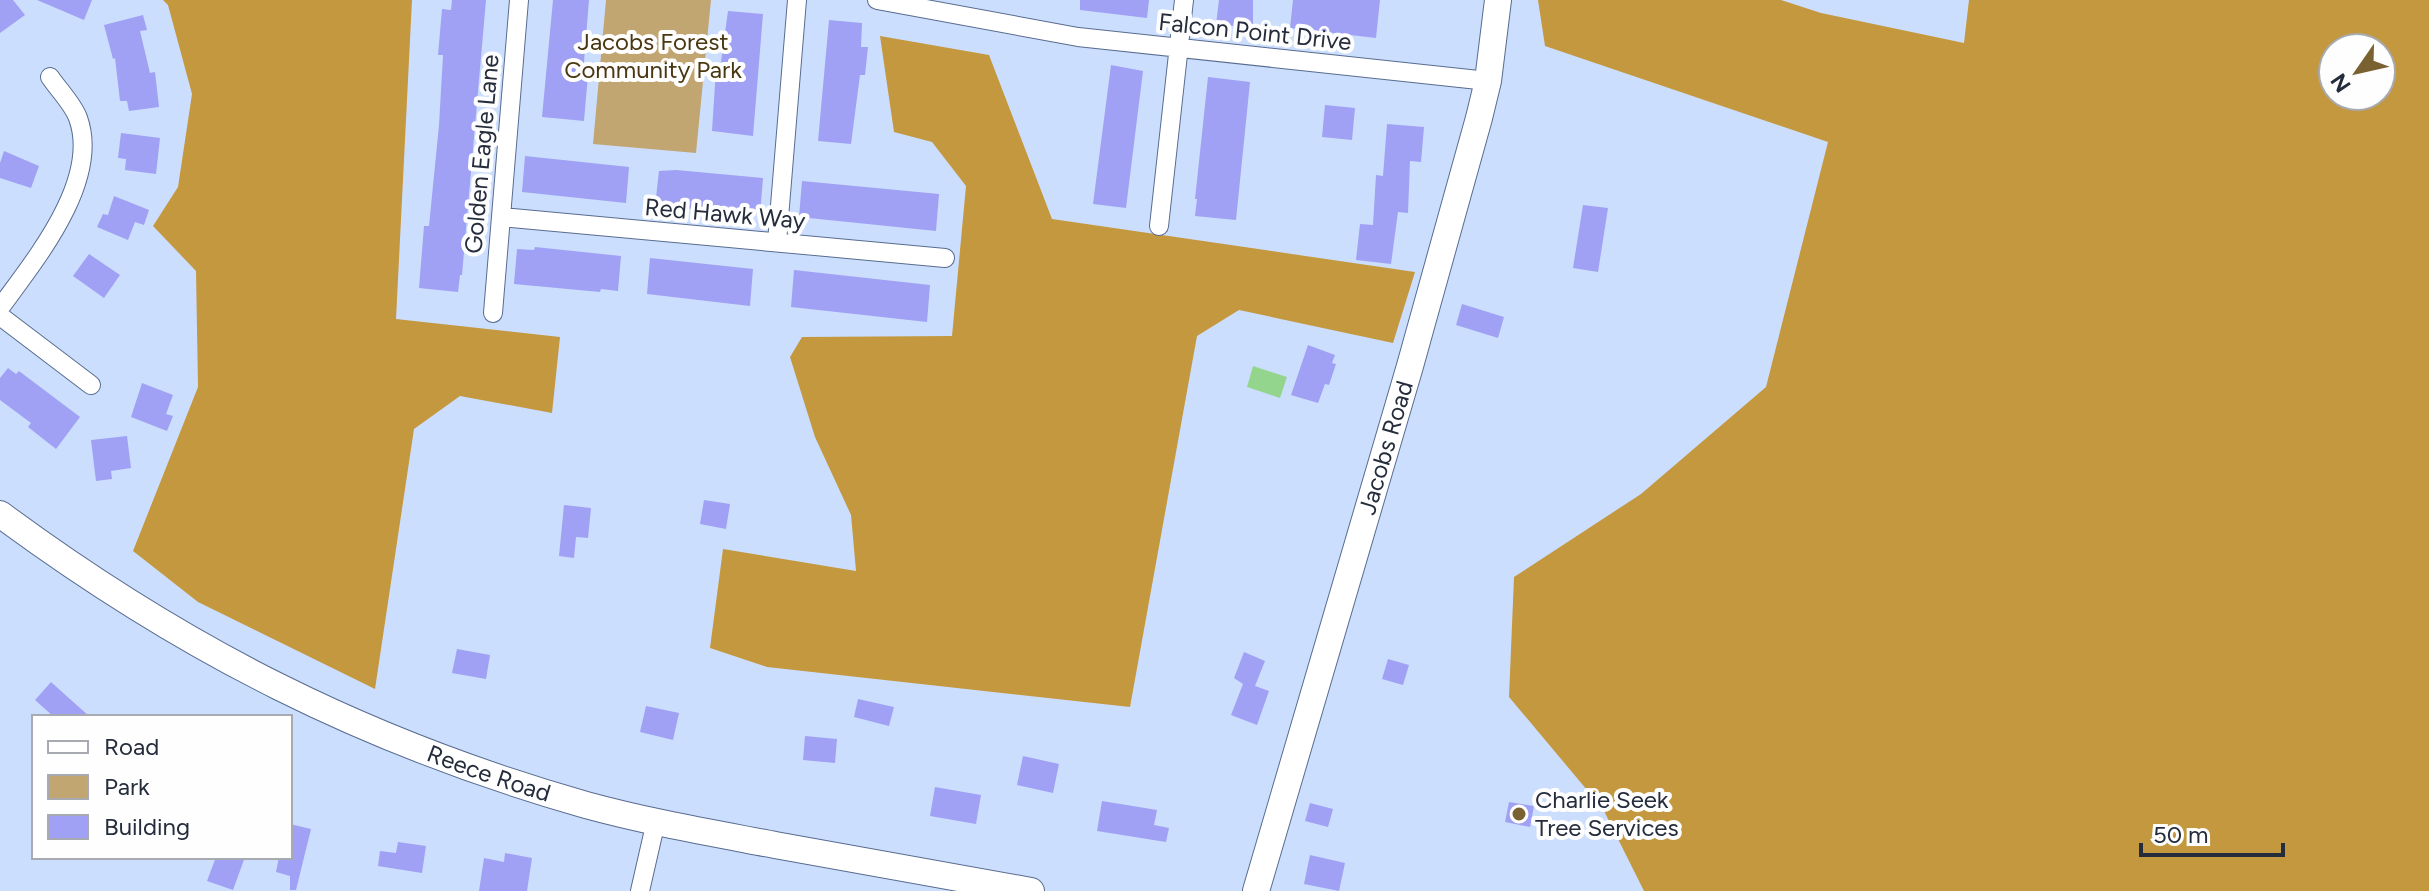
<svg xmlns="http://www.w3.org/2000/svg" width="2429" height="891" font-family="Figtree,sans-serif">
<rect width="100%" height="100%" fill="#ccdefe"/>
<path fill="#c2a671" d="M606,0H711L696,153L593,144Z"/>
<path fill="#c4983e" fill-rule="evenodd" d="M163,0H412L396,319L560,337L552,413L460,396L414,429L375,689L198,602L133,551L198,387L196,271L153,226L178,187L192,94L168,5Z
M1538,0H1781L1821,13L1964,43L1969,0H2429V891H1644L1603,809L1509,697L1514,577L1641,494L1766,387L1828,142L1545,46ZM2381,48V96H2333V48Z
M880,36L989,55L1052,219L1415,272L1393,343L1239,310L1197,336L1130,707L767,667L710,648L723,549L856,571L851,515L815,437L790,357L802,337L952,336L966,186L932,142L894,132Z"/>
<path fill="#94d58e" d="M1253,366L1287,377L1280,398L1247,387Z"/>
<path fill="#a0a1f4" d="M0,0H13L25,15L0,33Z
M37,0H92L84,20Z
M452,0H486L462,275H460L458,292L419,288L424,226H429L439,125L443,55H438L442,9L451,10Z
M553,0H589L583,74L588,75L584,121L542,117Z
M1080,0H1149L1147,18L1080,10Z
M1219,0H1253V28L1216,24Z
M1293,0H1380L1376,38L1290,28Z
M728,11L763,14L753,136L712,131L716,69H720Z
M143,15L147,30L140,31L150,73L155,72L159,107L129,111L127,101H120L115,58L113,59L104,25Z
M829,20L862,23L861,47H868L865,75H860L851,144L818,141Z
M1111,65L1143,71L1126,208L1093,204Z
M1208,77L1250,82L1236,220L1195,216L1197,199H1195Z
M1325,105L1355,108L1352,140L1322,137Z
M1387,124L1424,127L1421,162L1410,161L1408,213L1398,212L1391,264L1356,260L1360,224L1373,225L1376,175L1383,176Z
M121,133L160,138L156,174L125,170L126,159L118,158Z
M4,151L39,166L31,188L0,178V163Z
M525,156L629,167L626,203L522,192Z
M676,170L763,178L760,214L655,206L659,171Z
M802,181L939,194L936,231L799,217Z
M114,196L149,210L144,225L135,222L128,240L97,227L103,214L108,215Z
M1583,205L1608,208L1598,272L1573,268Z
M535,247L621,256L618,291L601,289L600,292L514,284L517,249L534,250Z
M89,254L120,275L104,298L73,276Z
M650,258L753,269L750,306L647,294Z
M794,270L930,285L927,322L791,307Z
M1462,304L1504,317L1498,338L1456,325Z
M1308,345L1335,355L1332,363L1336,364L1329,385L1325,384L1318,403L1291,395Z
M8,368L16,374L19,371L80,417L56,449L28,427L31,423L0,400V378Z
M142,383L173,395L166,414L173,416L167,431L131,417Z
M127,436L131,468L111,471L112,479L96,481L91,440Z
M704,500L730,504L726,529L700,524Z
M564,505L591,508L588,538L576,537L574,558L559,556Z
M457,649L490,655L486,679L452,673Z
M1244,652L1265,661L1255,686L1269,691L1257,725L1231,715L1243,684L1234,678Z
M1388,659L1409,665L1403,685L1382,679Z
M51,682L90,717H54L35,700Z
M858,699L894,707L889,726L854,717Z
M646,706L679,713L673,740L640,732Z
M805,736L837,739L835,763L803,760Z
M1023,756L1059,764L1053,793L1017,785Z
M935,787L981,795L976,824L930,816Z
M1102,801L1157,810L1154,825L1169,828L1166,842L1097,831Z
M1509,802L1534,806L1530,827L1505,822Z
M1310,803L1333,809L1328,827L1305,821Z
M290,824L311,829L296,890H290V876L276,872L279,857H290Z
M398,842L426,846L422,873L378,866L380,851L396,853Z
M505,853L532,858L527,891H479L484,858L504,862Z
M1310,855L1345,863L1339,891L1304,884Z
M216,857H245L233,890L207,881Z"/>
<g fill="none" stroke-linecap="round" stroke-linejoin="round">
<g stroke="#586c8f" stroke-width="20">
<path id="street" d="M877,0L1078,37L1488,81
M501,217L945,258
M1159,226L1184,0
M777,242L797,0
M0,308C34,261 101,181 78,118C73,104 58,89 50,77
M493,313L519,0
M0,316L91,385
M640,891L656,821"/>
</g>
<g stroke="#586c8f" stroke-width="28">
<g id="secondary">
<path id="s1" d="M0,514C184,650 365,742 586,805C648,822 712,833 775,845C860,860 945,875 1031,891"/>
<path id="s2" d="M1256,891L1410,366L1479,118L1488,81L1498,0"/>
</g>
</g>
<use href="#street" stroke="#fff" stroke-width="18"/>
<use href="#secondary" stroke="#fff" stroke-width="26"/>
</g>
<circle fill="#796132" stroke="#fefefe" stroke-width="3" cx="1519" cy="814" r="8"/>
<g text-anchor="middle" stroke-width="8" stroke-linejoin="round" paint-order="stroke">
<g font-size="24" fill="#252d3c" stroke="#fefefe">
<text transform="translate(1255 32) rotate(6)" y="8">Falcon Point Drive</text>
<text transform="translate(482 154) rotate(-85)" y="8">Golden Eagle Lane</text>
<text transform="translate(725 214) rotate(5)" y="8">Red Hawk Way</text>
<text dy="8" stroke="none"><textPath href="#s2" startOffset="462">Jacobs Road</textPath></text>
<text dy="8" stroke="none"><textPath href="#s1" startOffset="556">Reece Road</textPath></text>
</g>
<g font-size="24" fill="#493711" stroke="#fefefe">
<text x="653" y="50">Jacobs Forest<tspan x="653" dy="28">Community Park</tspan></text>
</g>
<g font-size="24" fill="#252d3c" stroke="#fefefe" text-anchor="start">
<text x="1535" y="808">Charlie Seek<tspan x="1535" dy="28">Tree Services</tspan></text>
</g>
</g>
<rect x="32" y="715" width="260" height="144" fill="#fefefe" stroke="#a7aab0" stroke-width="2"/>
<rect x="48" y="741" width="40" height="12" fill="#ffffff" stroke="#a7aab0" stroke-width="2"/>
<text x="104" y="755" font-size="24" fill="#252d3c">Road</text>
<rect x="48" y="775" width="40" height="24" fill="#c2a671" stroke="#a7aab0" stroke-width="2"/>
<text x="104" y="795" font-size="24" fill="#252d3c">Park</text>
<rect x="48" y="815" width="40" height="24" fill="#a0a1f4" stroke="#a7aab0" stroke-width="2"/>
<text x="104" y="835" font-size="24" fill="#252d3c">Building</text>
<g transform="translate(2357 72) rotate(236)"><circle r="38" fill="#fefefe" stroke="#a7aab0" stroke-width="2"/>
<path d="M0-6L14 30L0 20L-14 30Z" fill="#796132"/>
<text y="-12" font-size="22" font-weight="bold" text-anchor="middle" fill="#252d3c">N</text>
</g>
<path d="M2141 843v12h142v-12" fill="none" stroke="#252d3c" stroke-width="4"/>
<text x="2153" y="843" font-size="24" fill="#252d3c" stroke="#fefefe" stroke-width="6" paint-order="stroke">50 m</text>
</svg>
